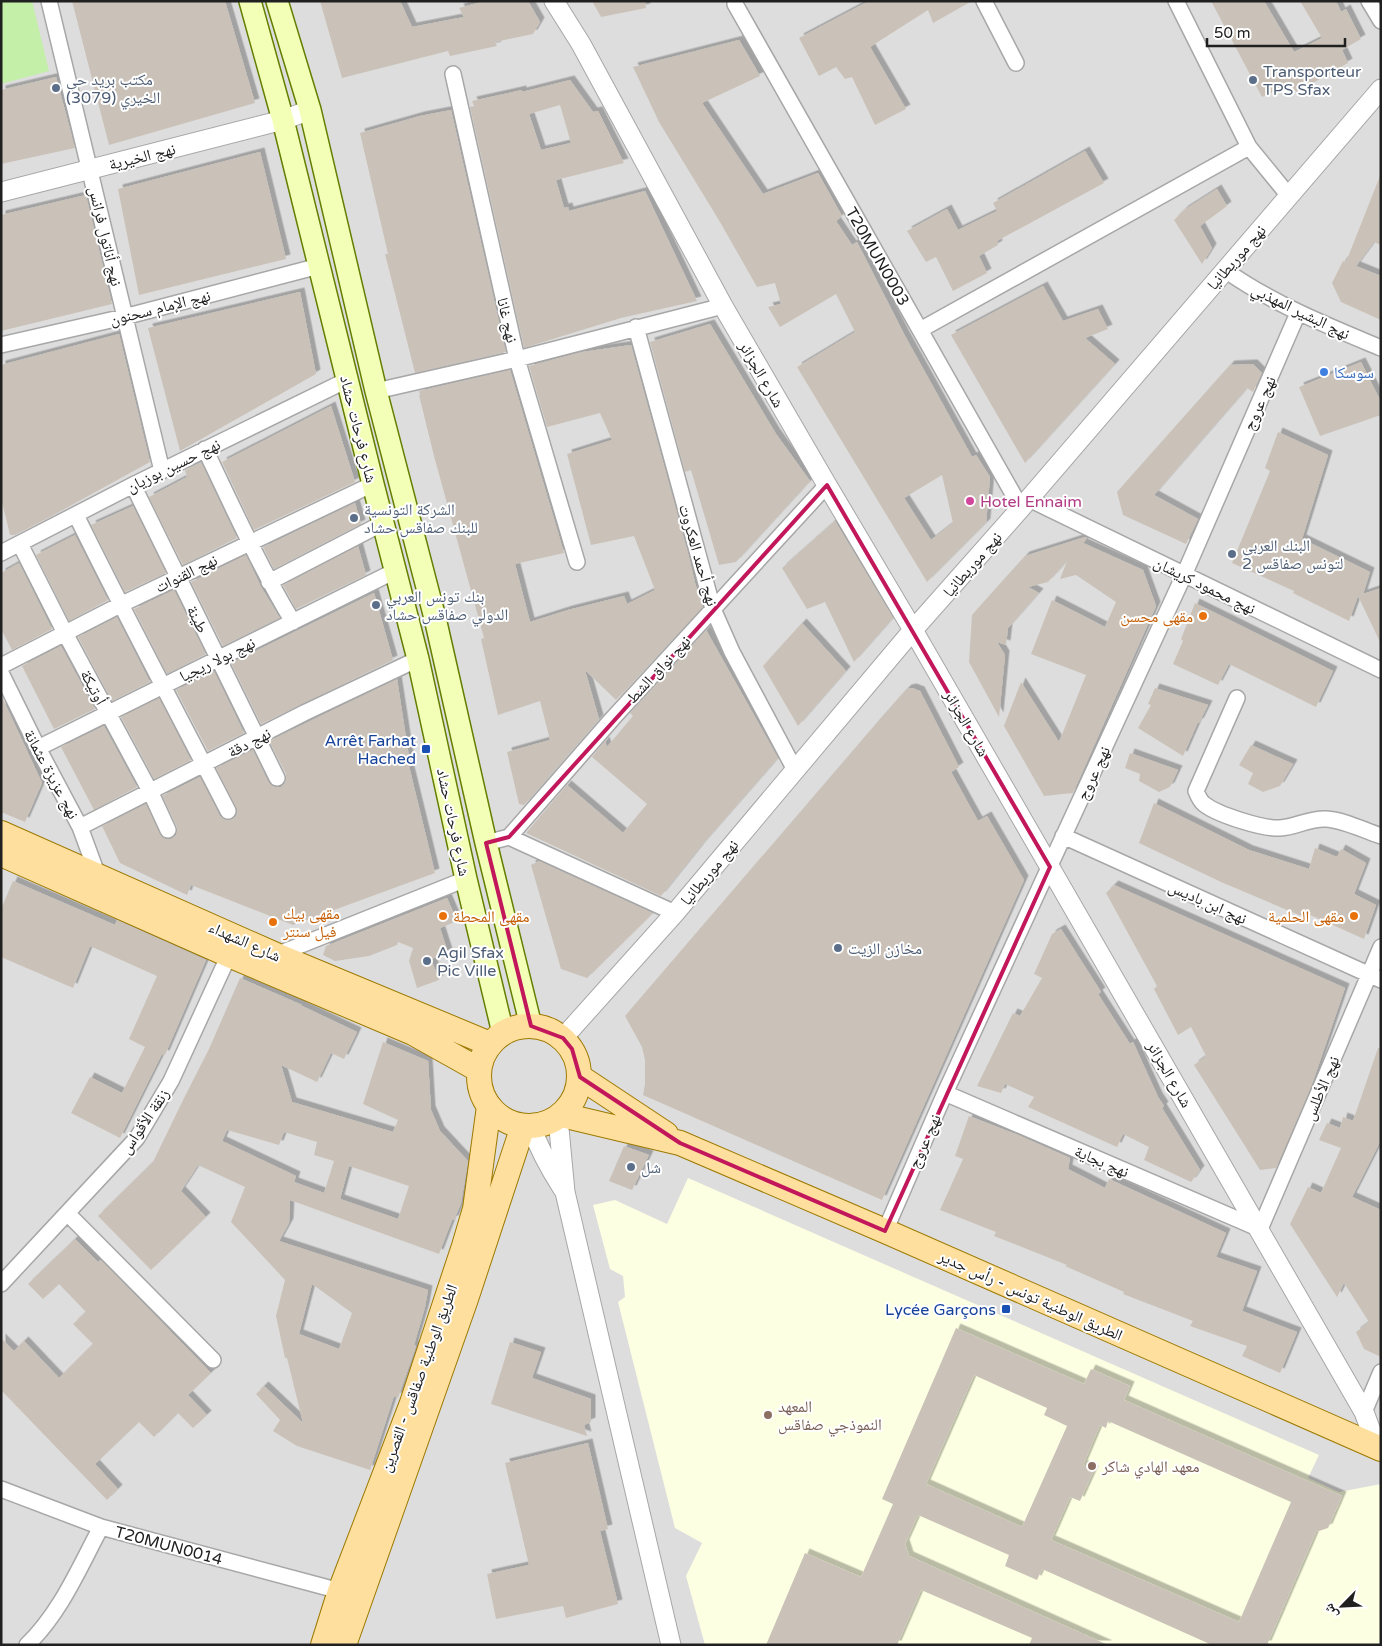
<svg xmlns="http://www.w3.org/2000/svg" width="1382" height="1646" font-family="'Varela Round','Noto Naskh Arabic',sans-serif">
<defs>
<filter id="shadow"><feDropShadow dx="4.5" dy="-4.5" stdDeviation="0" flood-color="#0004"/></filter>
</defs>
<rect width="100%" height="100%" fill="#f1efe6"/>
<path fill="#dedddd" d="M1,1H1381V1645H1Z"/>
<path fill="#fcffe1" d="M688,1178L1319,1455L1308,1478L1339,1492L1381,1484V1645H705L686,1576L702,1543L675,1528L618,1302L625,1297L623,1276L610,1269L593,1205L615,1200L667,1224Z"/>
<path fill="#c3efa8" d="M1,1H32L49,71L1,84Z"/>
<path fill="#cac2b8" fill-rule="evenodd" filter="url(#shadow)" d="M72,1H225L255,103L109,145Z
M320,1H400L412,27L464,17L459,8L485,1H528L540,22L533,34L495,42L497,46L450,56L448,51L342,78Z
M592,1H645L646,8L601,17Z
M869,1H972L933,23L928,10L870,47L906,109L875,125L852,77L845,79L836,67L819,76L799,38Z
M1211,1H1264L1294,52L1322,38L1300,1H1336L1341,12L1346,9L1361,39L1342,50L1348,63L1297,92L1289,85L1262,97Z
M739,40L760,76L702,103L763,194L818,173L842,216L836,221L852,245L857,242L905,336L972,457L976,455L990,477L986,523L927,582L797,367L855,332L836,294L780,327L768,307L781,304L775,283L757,287L720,222L659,122L633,67ZM942,475L953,523L931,540L904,498Z
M56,77L75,148L1,164V90Z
M570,80L593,112L598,111L624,163L556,180L564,208L568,207L569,211L645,191L697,301L621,318L524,348L470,107L474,106L472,101L522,90V92ZM560,105L571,143L541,150L529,114Z
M451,110L506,352L415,373L385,254H388L360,133L420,116Z
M1085,151L1104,183L997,241L998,245L979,256L987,273L953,291L936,257L926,262L907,231L947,209L958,230L997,211L993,203Z
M260,152L286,259L139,295L118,189Z
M1380,176L1381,245L1374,242L1356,266L1381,276V320L1341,302L1332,283L1343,261L1346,262Z
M1217,189L1227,206L1200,226L1212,248L1202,264L1174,220L1184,210Z
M86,195L112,304L1,331V215Z
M1043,286L1063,321L1098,309L1108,329L1085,338L1115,364L1025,463L951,335Z
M300,292L316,374L180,451L148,328Z
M710,324L776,434L810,481L736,562L719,565L691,470L685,472L650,342Z
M119,334L150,462L50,517L15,535H10L1,498V365Z
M631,345L688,553L695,583L703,607L616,700L585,670L599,719L524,805L519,804L507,752L550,740L540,701L498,715L481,639L484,638L434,456L419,395H420L419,391L510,370L564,553L515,564L530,622L568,610L624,596L627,604L655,590L634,536L591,545L567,454L612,440L600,413L547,427L529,366L582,352Z
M1361,362L1381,402V415L1320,436L1299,387Z
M1253,364L1262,373L1253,392L1247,388L1154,495L1198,519L1186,544L1123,515L1117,492L1230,365Z
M331,406L355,482L254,530L222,462Z
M1278,432L1328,455L1302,539L1370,572L1363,594L1381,588V644L1358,596L1349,621L1293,593L1294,591L1232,563L1270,471L1265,468Z
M201,462L237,538L183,565L149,497L187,477L185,470Z
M355,503L361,524L274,569L263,547Z
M133,506L166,573L125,592L91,525Z
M835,521L893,618L854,662L825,602L807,609L782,568Z
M75,535L108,600L69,621L36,555Z
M1085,537L1087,538L1083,543L1143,570L1156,606L1073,793L1044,796L1004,726L1021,682L1059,742L1086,675L1031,654L1052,600L1105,627L1116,602L1076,575L1060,579L1067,561L1048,582L1028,587L1039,593L1008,628L1006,645L997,642L1005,655L999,717L969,662L972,615L1025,556Z
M358,546L366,575L296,609L283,585Z
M246,555L261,587L280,618L223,646L191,582Z
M19,563L52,629L12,650L1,629V573Z
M174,590L206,654L167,674L134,609Z
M374,593L393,660L261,724L231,663Z
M1195,603L1333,671L1316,707L1229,664L1218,685L1173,664L1183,641L1181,639Z
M117,617L150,682L112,701L78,637Z
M802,623L846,671L798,726L763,666Z
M706,630L778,758L701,846L661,896L526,833L567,785L623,833L647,804L592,757L605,741L607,747L633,716L630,713Z
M61,646L95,709L54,729L22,666Z
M214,671L244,733L208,751L176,690Z
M397,679L409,757L407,758L435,873L293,925L191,885L187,895L120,863L102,826L146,804L160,834L167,839L172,838L176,835L177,827L162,796L200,777L220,816L227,820L232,819L236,816V807L216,768L253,750L269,783L276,787H281L285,783L286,774L269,741Z
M912,688L920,691L959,767L951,772L978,821L987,816L1024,880L882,1200L643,1095L645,1084V1060L642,1047L625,1016L880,719L902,694L907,689Z
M1155,688L1208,705L1199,723L1198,722L1183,756L1138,728L1151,705L1148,704Z
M1,695L42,783L25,822L1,812Z
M159,698L191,760L154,779L121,717Z
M104,726L137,787L94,810L61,747Z
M1251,745L1293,764L1280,786L1263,792L1248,784L1253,773L1239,765Z
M1130,753L1178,770L1170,787L1159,792L1139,781L1140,774L1125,768Z
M1154,803L1249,850L1309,869L1315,848L1337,857L1341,849L1366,863L1354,894L1376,905L1364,939L1308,914L1306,918L1221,882L1139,843Z
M539,861L653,913L587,978L561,969L531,865Z
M13,881L115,925L117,920L206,960L165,1055L162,1054L120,1138L71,1113L90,1077L122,1093L145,1047L129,1039L157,976L90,946L73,988L1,957V909Z
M1114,885L1345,988L1310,1090L1276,1168L1260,1170L1194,1065L1206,1056L1191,1027L1178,1035L1154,989L1157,986L1106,893Z
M447,898L457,921L440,928L448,953L431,959L439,980L417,988L409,961L413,948L398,942L397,945L369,956L335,961L323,955L326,946Z
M1061,929L1101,992L1098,994L1130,1044L1133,1042L1158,1097L1164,1106L1162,1108L1200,1170L1191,1182L1144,1160L1149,1147L1123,1134L1117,1147L1028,1107L1034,1097L1005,1084L1001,1093L977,1086L1013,1013L1020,1016L1042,978L1034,974L1052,934Z
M240,978L302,1005V1006L357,1032L344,1059L331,1053L317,1082L281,1065L292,1102L393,1132L398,1120L363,1104L383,1042L428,1061L431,1110L440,1131L468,1161L461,1203L454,1220H452L439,1254L290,1200L289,1223L279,1241L428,1290L425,1307L414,1345L416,1346L398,1398L394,1396L370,1470L297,1446L273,1431L280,1420L256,1394L264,1386L303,1423L287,1358H285L276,1316L285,1280L231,1222L245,1187L198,1165L181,1191L206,1217L151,1270L98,1216L153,1162L184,1098L209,1049ZM227,1130L279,1145L284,1132L317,1142L314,1155L334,1161L324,1193L294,1182L296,1176L222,1141ZM349,1166L409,1186L398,1219L340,1199ZM312,1284L352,1313L339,1349L299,1334Z
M1378,1048H1381V1140L1352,1197L1381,1210V1357L1364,1349L1356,1332L1369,1322L1344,1283L1337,1297L1290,1224L1308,1187L1321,1193L1341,1148L1319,1140L1327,1123L1340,1128L1343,1117L1353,1121Z
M969,1116L1018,1135L1070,1158L1068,1169L1105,1188L1109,1179L1226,1233L1216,1257L1257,1271L1242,1311L1297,1332L1280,1373L1242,1356L1247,1346L1190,1326L1193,1321L1123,1294L1124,1292L1065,1266L1067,1265L994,1236L996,1232L940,1210L963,1159L955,1156Z
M624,1146L649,1155L632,1190L609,1181Z
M75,1239L98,1262L101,1260L211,1373L188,1395L207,1415L193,1428L178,1413L154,1437L139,1422L95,1464L118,1489L107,1500L1,1390V1338L14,1351L24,1341L59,1378L93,1344L73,1324L86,1312L59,1284L43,1299L28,1284Z
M956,1328L1084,1384L1091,1369L1130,1386L1124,1400L1342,1496L1328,1528L1316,1532L1267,1645H1212L1042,1569L1037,1580L1005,1566L1009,1555L918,1515L905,1544L909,1556L1108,1645H1029L1032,1638L921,1590L897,1645H766L805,1553L861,1577L893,1504L882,1499ZM974,1375L1047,1408L1044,1415L1067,1426L1022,1527L926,1484ZM1108,1421L1291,1502L1239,1622L1051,1540L1070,1497L1080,1501L1094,1470L1083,1465L1100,1425L1106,1428Z
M510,1342L541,1352L532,1378L591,1399V1422L584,1425L587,1436L491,1404Z
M588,1443L608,1529L600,1531L618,1604L566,1618L563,1606L496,1619L487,1574L529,1565L505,1463Z"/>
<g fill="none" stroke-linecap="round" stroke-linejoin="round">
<g stroke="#a7a7a7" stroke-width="18">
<path id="minor" d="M49,1C88,158 123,315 162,471
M984,1L1016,63
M1176,1L1249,147L1289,196
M1369,1L1381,21
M735,4L1021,508
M453,74L517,359L577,562
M1225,270C1273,304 1326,325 1381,348
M636,327L713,609L732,652L795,770
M920,330L1249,147
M1,345L124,317L319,266
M376,391L517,359L723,306
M205,449C233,508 260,567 293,622
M133,485L277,778
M1029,499L1381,670
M76,515C125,615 177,712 228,811
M20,544L65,633L150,791L168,830
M1,553L133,485L347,380
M269,582L383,523
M1,666L120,605L373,484
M1,673L38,748L80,827L98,876
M1237,698L1196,791C1198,796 1200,801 1204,804C1218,815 1263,829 1280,828C1296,827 1310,818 1326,819C1344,820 1363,830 1381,836
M38,748L395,571
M80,827L304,713L418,659
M1063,836L1381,980
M509,837L675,913
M486,843L509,837L613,718L827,485
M276,955L466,879
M945,1093L1260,1229L1381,947
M67,1213L213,1360
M885,1231L945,1093L1184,575L1298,313
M1,1284L137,1138L171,1081L229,955
M1364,1412L1381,1372
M1,1489L101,1527L340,1591
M27,1645C61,1612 79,1568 101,1527"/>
</g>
<g stroke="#a7a7a7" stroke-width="21">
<path id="tertiary" d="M554,1L581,44L723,306L827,485L913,630L1364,1412L1377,1447
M1,192L283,120L310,110
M563,1038L675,913L913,630L1021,508L1381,89
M558,1118L565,1192L671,1645
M531,1126C539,1149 550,1169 563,1189"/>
</g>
<g stroke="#637e00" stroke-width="24">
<path id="secondary" d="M250,1L283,120L373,484L418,659L466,879L503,1033
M277,1L310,110L376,391L435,618L486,843L531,1026"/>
</g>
<g stroke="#9c7900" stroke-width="26">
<path id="primary" d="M1,833L276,955L490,1044
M1,854L229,955L413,1033L479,1070
M479 1076a50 50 0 1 1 100 0a50 50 0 1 1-100 0Z
M580,1077L666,1134
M562,1115L680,1143L885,1231L1381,1449
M323,1645L340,1591L412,1403L464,1246L475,1209L489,1106
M344,1645L466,1299L523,1126"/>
</g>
<use href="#minor" stroke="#fff" stroke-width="15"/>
<use href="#tertiary" stroke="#fff" stroke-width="19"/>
<use href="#secondary" stroke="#f3ffb6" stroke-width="21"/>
<use href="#primary" stroke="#ffdf9d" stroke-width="24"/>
</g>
<path fill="none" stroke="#c2185b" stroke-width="4" stroke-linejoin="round" d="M827,485L1050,867L885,1231L680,1143L580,1077L572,1049L563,1038L531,1026L486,843L509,837Z"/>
<g fill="#5c6f8a" stroke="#fff" stroke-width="2">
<circle cx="1253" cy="80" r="5"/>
<circle cx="56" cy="88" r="5"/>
<circle cx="354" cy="518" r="5"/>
<circle cx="1232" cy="554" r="5"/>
<circle cx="376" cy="605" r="5"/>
<circle cx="838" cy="948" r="5"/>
<circle cx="427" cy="961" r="5"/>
<circle cx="631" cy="1167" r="5"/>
</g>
<circle fill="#3f7fe0" stroke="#fff" stroke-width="2" cx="1324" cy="372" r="5"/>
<circle fill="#d1479c" stroke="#fff" stroke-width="2" cx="970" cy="501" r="5"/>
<g fill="#e8710a" stroke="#fff" stroke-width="2">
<circle cx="1203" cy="616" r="5"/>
<circle cx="443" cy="916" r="5"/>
<circle cx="1354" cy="916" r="5"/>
<circle cx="273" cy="922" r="5"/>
</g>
<g fill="#1a4fb4" stroke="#fff" stroke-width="2">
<rect x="421" y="744" width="10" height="10" rx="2.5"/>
<rect x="1001" y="1304" width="10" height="10" rx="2.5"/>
</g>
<g fill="#8d6e63" stroke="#fff" stroke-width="2">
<circle cx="768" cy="1415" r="5"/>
<circle cx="1092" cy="1466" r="5"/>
</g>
<g text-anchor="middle" stroke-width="4" stroke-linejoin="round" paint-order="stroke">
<g font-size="16" fill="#4e5e75" stroke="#fff" text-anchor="start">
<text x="1263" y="77">Transporteur<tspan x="1263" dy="18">TPS Sfax</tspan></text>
<text x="66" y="85">مكتب بريد حي<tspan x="66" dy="18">الخيري (3079)</tspan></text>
<text x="364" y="515">الشركة التونسية<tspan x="364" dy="18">للبنك صفاقس حشاد</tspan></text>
<text x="1242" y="551">البنك العربي<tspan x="1242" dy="18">لتونس صفاقس 2</tspan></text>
<text x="386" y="602">بنك تونس العربي<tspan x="386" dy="18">الدولي صفاقس حشاد</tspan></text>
<text x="848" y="954">مخازن الزيت</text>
<text x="437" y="958">Agil Sfax<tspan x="437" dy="18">Pic Ville</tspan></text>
<text x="641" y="1173">شل</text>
</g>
<g font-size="16" fill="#202020" stroke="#fff">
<text transform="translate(142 156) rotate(-14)" y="6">نهج الخيرية</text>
<text transform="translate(106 236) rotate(77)" y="6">نهج أناتول فرانس</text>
<text transform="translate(878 256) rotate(60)" y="6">T20MUN0003</text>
<text transform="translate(1236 257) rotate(-49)" y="6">نهج موريطانيا</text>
<text transform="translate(160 307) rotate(-14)" y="6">نهج الإمام سحنون</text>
<text transform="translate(1301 311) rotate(26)" y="6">نهج البشير المهذبي</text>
<text transform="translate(508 320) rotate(77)" y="6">نهج غانا</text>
<text transform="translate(762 374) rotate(60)" y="6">شارع الجزائر</text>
<text transform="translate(1259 403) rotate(-66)" y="6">نهج عروج</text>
<text transform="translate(359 429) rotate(76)" y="6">شارع فرحات حشاد</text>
<text transform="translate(173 465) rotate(-26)" y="6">نهج حسين بوزيان</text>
<text transform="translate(699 555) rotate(74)" y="6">نهج أحمد العكروت</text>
<text transform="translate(972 564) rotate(-49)" y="6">نهج موريطانيا</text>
<text transform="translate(186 573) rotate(-26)" y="6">نهج القنوات</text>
<text transform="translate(1205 585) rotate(26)" y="6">نهج محمود كريشان</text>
<text transform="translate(198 619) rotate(64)" y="6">طينة</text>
<text transform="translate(217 659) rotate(-26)" y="6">نهج بولا ريجيا</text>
<text transform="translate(658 669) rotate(-47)" y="6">نهج نواق الشط</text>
<text transform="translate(94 687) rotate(62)" y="6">أوتيكة</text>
<text transform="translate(967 723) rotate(60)" y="6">شارع الجزائر</text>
<text transform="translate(249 742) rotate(-27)" y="6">نهج دقة</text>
<text transform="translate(1093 773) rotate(-65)" y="6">نهج عروج</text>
<text transform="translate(52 774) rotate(62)" y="6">نهج عزيزة عثمانة</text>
<text transform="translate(454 822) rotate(78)" y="6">شارع فرحات حشاد</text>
<text transform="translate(709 872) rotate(-50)" y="6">نهج موريطانيا</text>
<text transform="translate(1208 902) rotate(24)" y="6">نهج ابن باديس</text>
<text transform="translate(245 941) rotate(24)" y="6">شارع الشهداء</text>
<text transform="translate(1170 1074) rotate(60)" y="6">شارع الجزائر</text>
<text transform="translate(1321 1088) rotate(-67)" y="6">نهج الأطلس</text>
<text transform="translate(144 1121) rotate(-56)" y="6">زنقة الأقواس</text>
<text transform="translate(924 1141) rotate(-66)" y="6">نهج عروج</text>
<text transform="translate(1102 1161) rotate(23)" y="6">نهج بجاية</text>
<text transform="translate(1031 1295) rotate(24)" y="6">الطريق الوطنية تونس - رأس جدير</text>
<text transform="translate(418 1378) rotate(-70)" y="6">الطريق الوطنية صفاقس - القصرين</text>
<text transform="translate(169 1545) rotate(15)" y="6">T20MUN0014</text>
</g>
<g font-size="16" fill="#366cbe" stroke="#fff" text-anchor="start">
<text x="1334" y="378">سوسكا</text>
</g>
<g font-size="16" fill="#b23c85" stroke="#fff" text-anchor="start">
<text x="980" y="507">Hotel Ennaim</text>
</g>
<g font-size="16" fill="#c56008" stroke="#fff" text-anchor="end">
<text x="1193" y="622">مقهى محسن</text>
<text x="283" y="919" text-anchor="start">مقهى بيك<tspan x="283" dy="18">فيل سنتر</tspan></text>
<text x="453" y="922" text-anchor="start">مقهى المحطة</text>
<text x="1344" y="922">مقهى الحلمية</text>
</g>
<g font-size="16" fill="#164399" stroke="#fff" text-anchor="end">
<text x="416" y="746">Arrêt Farhat<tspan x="416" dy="18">Hached</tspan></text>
<text x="996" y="1315">Lycée Garçons</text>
</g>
<g font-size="16" fill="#785e54" stroke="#fff" text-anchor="start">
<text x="778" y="1412">المعهد<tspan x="778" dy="18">النموذجي صفاقس</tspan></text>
<text x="1102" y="1472">معهد الهادي شاكر</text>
</g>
</g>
<rect width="1382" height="1646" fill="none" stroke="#202020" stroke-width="5"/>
<g transform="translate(1342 1606) rotate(246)" stroke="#ffffff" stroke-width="4" paint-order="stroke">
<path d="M0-4L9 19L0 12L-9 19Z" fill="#202020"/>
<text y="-8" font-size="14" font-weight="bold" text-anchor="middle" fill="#202020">ش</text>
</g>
<path d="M1207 38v8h138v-8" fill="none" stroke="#202020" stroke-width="2.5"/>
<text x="1214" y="38" font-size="15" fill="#202020" stroke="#ffffff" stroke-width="4" paint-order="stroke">50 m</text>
</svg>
